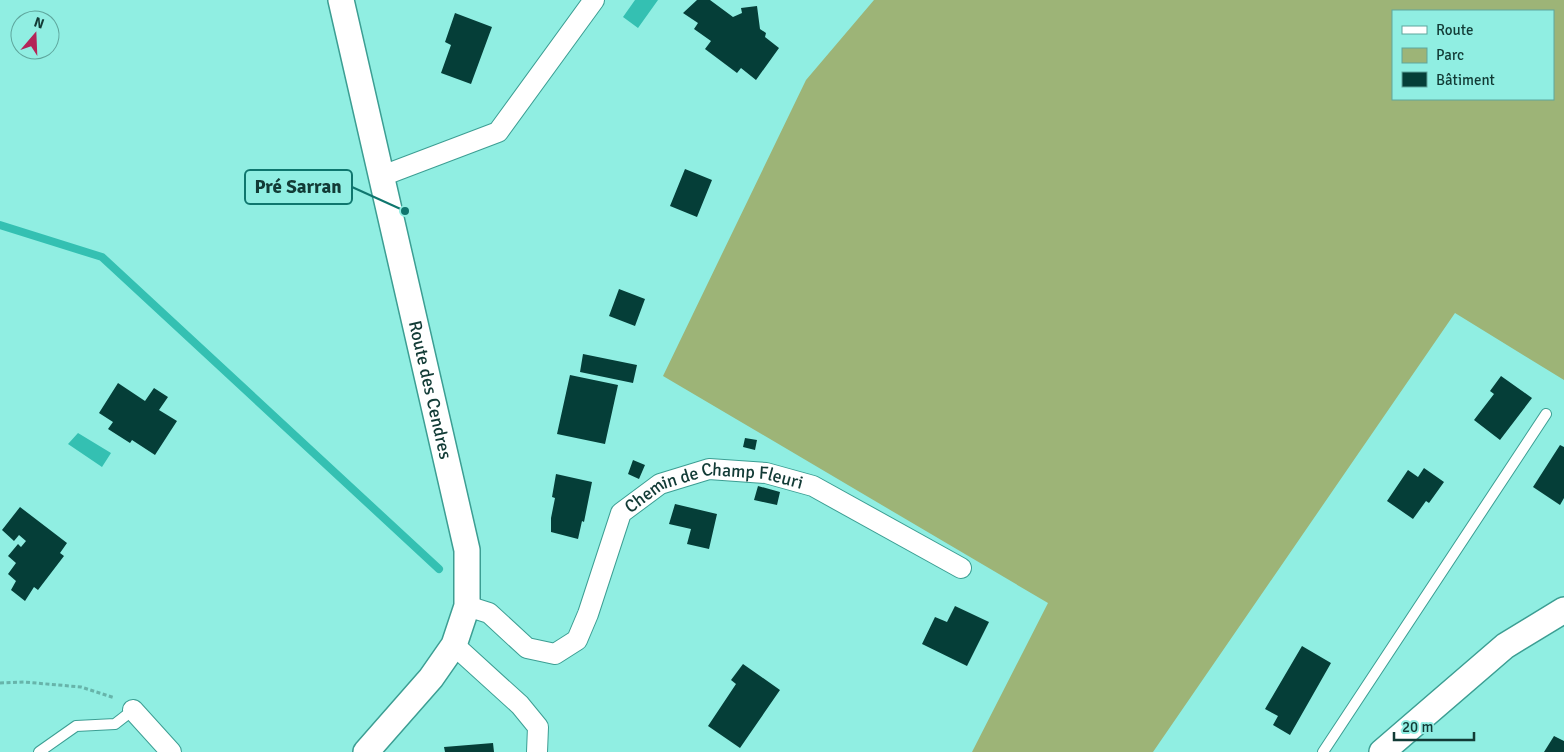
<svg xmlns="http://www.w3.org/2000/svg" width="1564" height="752" font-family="Signika,sans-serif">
<rect width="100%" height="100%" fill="#90eee2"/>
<path fill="#9db477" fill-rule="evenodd" d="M874,0H1564V380L1455,313L1153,752H972L1048,603L663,376L806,80ZM1393,11H1553V99H1393Z"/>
<path fill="#34c0b2" d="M635,0H658L638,28L623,17Z
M78,433L111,453L102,467L68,444Z"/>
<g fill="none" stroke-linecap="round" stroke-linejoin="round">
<path stroke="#34c0b2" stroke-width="8" d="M0,225L102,257L439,569"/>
</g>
<path fill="#053e38" d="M697,0H710L733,17L742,13L741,8L757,6L760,29L766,33L765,37L779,48L756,80L741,68L737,73L705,49L711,41L694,29L698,23L683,13Z
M455,13L492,27L471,84L441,73L451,45L445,42Z
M685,169L712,180L697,217L670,206Z
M619,289L645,299L635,326L609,316Z
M583,354L637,365L633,383L580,372Z
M570,375L618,385L605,444L557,434Z
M1501,376L1532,398L1500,440L1474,420L1494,394L1490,391Z
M118,383L145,401L154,388L168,397L159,410L177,421L155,455L132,440L130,443L108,429L113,422L99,413Z
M745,438L757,440L755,450L743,447Z
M1560,445L1564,447V498L1560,505L1533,487Z
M633,460L645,465L639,479L628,474Z
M1424,468L1444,482L1429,503L1426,501L1413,519L1387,501L1408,470L1418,477Z
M556,474L592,482L584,522L582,521L578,539L551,532V518L555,498L552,497Z
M758,486L780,492L777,505L754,500Z
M675,504L717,514L709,549L687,544L691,529L669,524Z
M20,507L67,543L60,553L64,556L38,590L34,587L25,601L11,590L16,581L8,574L16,563L8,556L18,544L21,547L26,541L19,535L14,541L2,530Z
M955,606L989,622L967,666L922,644L935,617L947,622Z
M1302,646L1331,663L1290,735L1273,725L1278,716L1265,709Z
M743,664L780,690L740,748L708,726L736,684L731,680Z
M1554,736L1564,741V752H1544Z
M493,743L494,752H445L444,747Z"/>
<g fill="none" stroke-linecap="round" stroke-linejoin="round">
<g stroke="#3c9e93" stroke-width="12">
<path id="service" d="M39,752L76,726L115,724L133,710
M1323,752L1546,414"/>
</g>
<g stroke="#3c9e93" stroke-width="22">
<g id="minor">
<path d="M382,176L498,132L594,0"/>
<path id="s1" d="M467,606L489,613L527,648L555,654L577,640L588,614L621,513L660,484L709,469L766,473L813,486L961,568"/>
<path d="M454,645L520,705L538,727L537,752"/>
<path d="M133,710L171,752"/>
</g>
</g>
<g stroke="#3c9e93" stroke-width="28">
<g id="tertiary">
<path id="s2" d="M341,0L467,550V606L454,645L431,678L366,752"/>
<path d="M1382,752L1505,646L1564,610"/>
</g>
</g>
<path stroke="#67b4aa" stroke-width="3" stroke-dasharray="4 2.5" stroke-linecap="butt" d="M0,683L24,682L81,687L115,698"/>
<use href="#service" stroke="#fff" stroke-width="10"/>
<use href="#minor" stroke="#fff" stroke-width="20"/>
<use href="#tertiary" stroke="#fff" stroke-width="25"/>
</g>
<g text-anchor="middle" stroke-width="5" stroke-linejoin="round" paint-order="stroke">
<g font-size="18" fill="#123b36" stroke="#90eee2">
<text dy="6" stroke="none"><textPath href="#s2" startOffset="400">Route des Cendres</textPath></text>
<text dy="6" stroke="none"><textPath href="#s1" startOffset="365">Chemin de Champ Fleuri</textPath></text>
</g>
</g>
<path fill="none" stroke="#0f766e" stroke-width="2" d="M405 211L352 187"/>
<circle fill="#0f766e" stroke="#90eee2" stroke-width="2" cx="405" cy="211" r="5"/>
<rect fill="#90eee2" stroke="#0f766e" stroke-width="2" x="245" y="170" width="107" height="34" rx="5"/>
<g font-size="19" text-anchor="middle" font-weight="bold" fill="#123b36">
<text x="298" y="193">Pré Sarran</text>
</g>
<rect x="1392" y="10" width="162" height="90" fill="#90eee2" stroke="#5ea69d"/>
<rect x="1402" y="26" width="25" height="8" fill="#ffffff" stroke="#5ea69d"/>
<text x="1436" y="35" font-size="15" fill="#123b36">Route</text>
<rect x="1402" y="48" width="25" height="15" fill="#9db477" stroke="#5ea69d"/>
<text x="1436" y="60" font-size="15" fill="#123b36">Parc</text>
<rect x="1402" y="72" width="25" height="15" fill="#053e38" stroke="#5ea69d"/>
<text x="1436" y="85" font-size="15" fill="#123b36">Bâtiment</text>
<g transform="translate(35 35) rotate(19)"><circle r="24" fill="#90eee2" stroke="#5ea69d"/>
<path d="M0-4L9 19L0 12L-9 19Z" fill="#b42558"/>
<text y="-8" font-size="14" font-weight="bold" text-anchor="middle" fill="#123b36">N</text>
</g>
<path d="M1394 732v8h80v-8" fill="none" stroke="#123b36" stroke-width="2.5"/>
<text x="1402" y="732" font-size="15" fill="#123b36" stroke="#90eee2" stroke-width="4" paint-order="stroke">20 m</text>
</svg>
